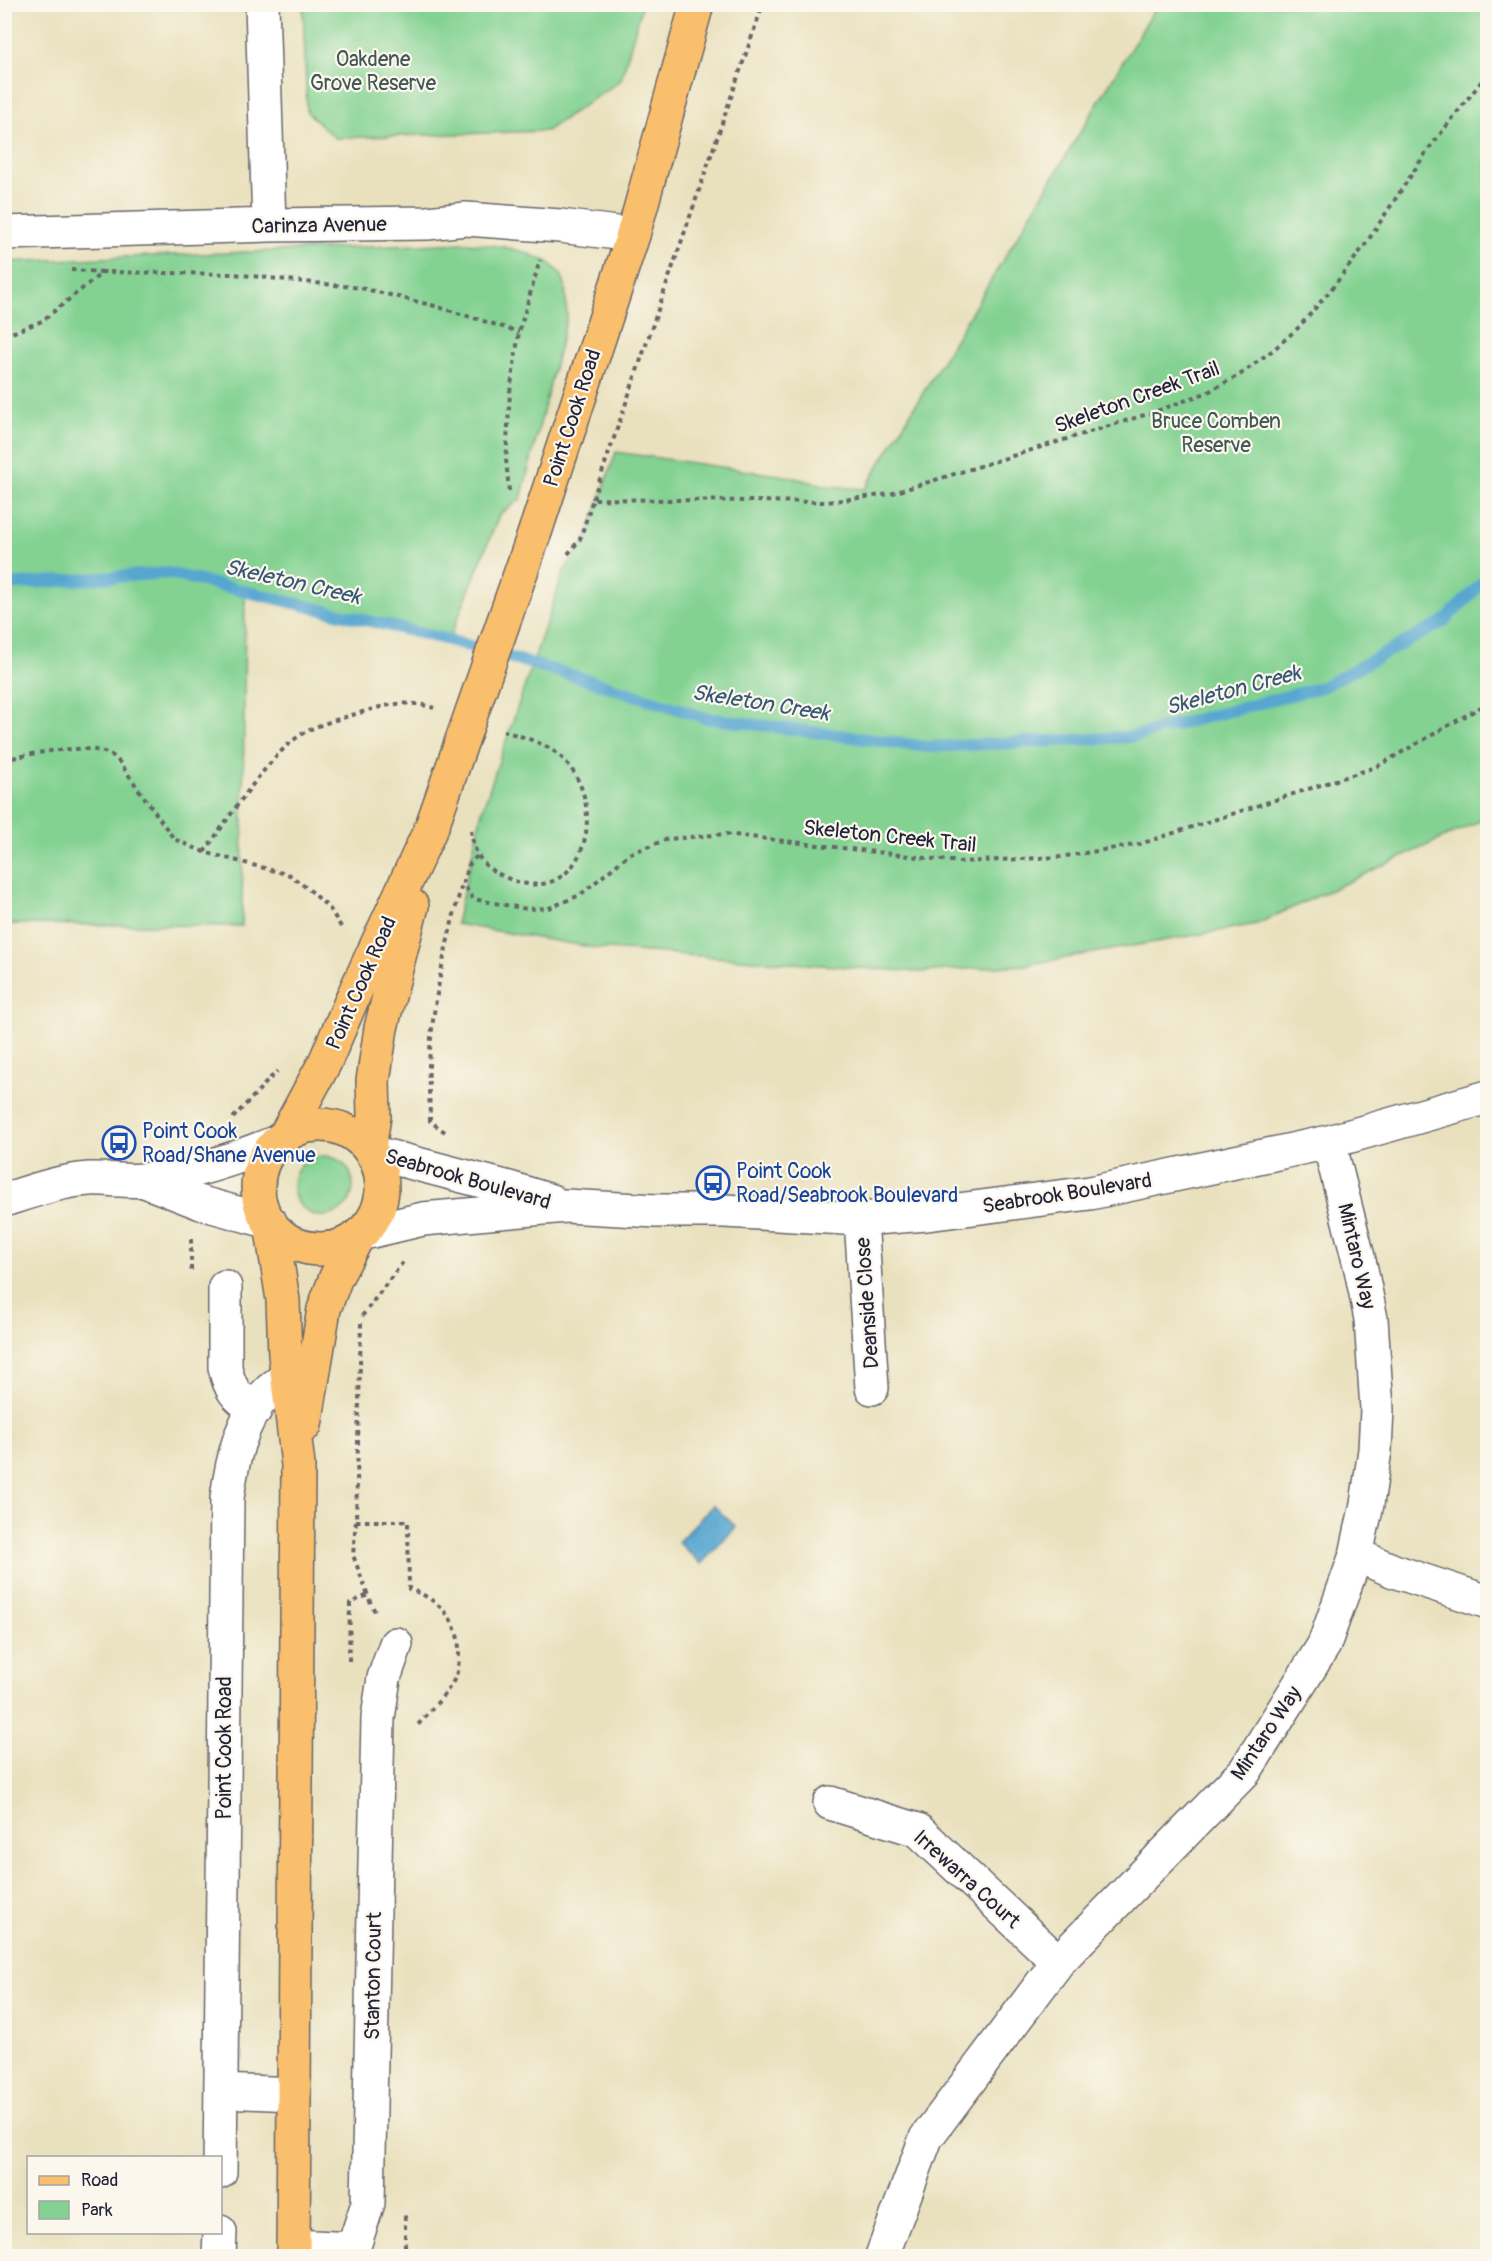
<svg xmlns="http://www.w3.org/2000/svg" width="1492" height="2261" font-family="Pangolin,sans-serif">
<rect width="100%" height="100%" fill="#fbf7ec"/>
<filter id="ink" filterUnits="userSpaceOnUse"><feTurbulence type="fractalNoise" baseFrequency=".0167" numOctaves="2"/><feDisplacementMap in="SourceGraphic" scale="12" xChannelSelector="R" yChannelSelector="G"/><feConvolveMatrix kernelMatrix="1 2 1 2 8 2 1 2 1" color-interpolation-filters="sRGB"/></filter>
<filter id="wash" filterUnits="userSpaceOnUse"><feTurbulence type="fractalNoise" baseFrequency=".008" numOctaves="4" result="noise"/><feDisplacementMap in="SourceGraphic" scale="24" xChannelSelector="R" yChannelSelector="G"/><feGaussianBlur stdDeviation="1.35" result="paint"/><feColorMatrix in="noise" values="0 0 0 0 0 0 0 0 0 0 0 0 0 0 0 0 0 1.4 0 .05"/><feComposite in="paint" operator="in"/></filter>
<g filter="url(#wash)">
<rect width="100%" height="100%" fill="#e9e1be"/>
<path fill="#83d292" stroke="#527a66" stroke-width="1.5" d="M303,5V4L642,5L621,80L546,131L335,138L307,112Z
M1157,5H1487V815L1482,820L1257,924L1025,965L919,972L765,961L596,948L456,924L482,811L564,571L586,540L616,452L785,476L829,486L865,489Z
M466,243L500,246L524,252L548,262L561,274L565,284L567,317L521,499L499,515L449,640L245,590L242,926L5,924V262Z
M293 1186a30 30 0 1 1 60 0a30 30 0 1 1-60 0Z"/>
<path fill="#57a6d0" stroke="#3c6486" stroke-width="1.5" d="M713,1505L736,1527L701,1564L678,1542Z"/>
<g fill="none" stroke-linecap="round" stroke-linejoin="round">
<path stroke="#57a6d0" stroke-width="12" d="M4,585L168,573L449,640L588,680L706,718L928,747L1130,737L1322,687L1443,622L1488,577"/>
</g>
</g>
<g filter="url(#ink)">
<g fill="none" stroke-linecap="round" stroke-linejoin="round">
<g stroke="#686569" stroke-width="36">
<path id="minor" d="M262,4L269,225
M4,233L269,225L427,223L466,219L560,226L633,235
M371,1152L509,1188L551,1201
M142,1180L201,1203L270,1222
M4,1200C32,1191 60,1181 89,1179C107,1178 126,1182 144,1180C191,1174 236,1159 279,1141
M861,1219L872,1388
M360,1234L423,1219L566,1206L656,1211H725L861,1219L927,1214L1090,1193L1329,1142L1488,1097
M225,1287V1367C230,1391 236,1396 255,1410
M1356,1555L1394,1571L1488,1602
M830,1803L918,1830L1058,1962
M222,2091L294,2094
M220,2172L227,1498C232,1462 240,1421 266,1394C272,1387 281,1382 288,1376
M294,2246L353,2249L368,2203L378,1718L384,1678L396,1644
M219,2256L220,2232
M882,2256L926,2138L1058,1962L1245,1771L1324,1645L1356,1555L1367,1504L1375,1450L1377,1409L1371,1319L1361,1269L1329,1142"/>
</g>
<g stroke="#686569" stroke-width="36">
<path id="major" d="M536,529L633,235L697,4
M258 1187a62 62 0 1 1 124 0a62 62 0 1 1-124 0Z
M284,1138L325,1062L356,990L432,826
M369,1149L374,1116L373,1081L381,1028L412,906
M271,1224L283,1300L285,1355L298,1465L293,2256
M305,1425L324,1309L336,1277L358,1236"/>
</g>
<path stroke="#686569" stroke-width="4" stroke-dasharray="4.5 4.5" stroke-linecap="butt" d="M71,270L103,272
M4,336L42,321L103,272L233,274L361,288L435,306L519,332
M509,491L506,460L510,392L519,332L540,260
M593,499L763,4
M568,554L580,539L593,499L827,502L890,494L1154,412L1208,392L1241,374L1273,350L1298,328L1330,291L1365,245L1427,151L1488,73
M4,760C29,754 85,742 109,754C113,755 117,760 120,763L174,839L204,852L290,875L312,892L330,909L343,930
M471,830C474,854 481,866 503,876C582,916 615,805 559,755C544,742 522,737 504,731
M204,852C228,820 272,749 307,731C323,723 342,718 359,713C385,705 408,699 434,708
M477,856L469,865L463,883L473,899L527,909L549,908L580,895L631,853L668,839L726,834L959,862L1060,857L1140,844L1376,767L1488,703
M233,1118L277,1071
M445,1132L430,1121C430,1102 428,1084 429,1065C432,1004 446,943 462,884
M191,1239V1273
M362,1316L403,1262
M361,1323L356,1521H408L409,1589C439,1599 460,1621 459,1653C459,1662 458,1672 454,1680C444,1697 429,1712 416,1727
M356,1521L353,1555L371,1604L377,1615
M349,1661L350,1603L368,1595
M405,2256V2212"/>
<use href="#minor" stroke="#fff" stroke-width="33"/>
<use href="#major" stroke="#f9bf6d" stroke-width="33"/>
<g stroke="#686569" stroke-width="36" stroke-linecap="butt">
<path id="major-bridge" d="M432,826L536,529"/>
</g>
<use href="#major-bridge" stroke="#f9bf6d" stroke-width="33"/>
</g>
</g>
<defs>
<g id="bus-ring" transform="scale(1.725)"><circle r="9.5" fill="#fbf7ec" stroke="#1a4fb4" stroke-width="1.5"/><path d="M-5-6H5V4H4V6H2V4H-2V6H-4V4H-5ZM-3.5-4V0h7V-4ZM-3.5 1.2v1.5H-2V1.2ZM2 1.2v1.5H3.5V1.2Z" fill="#1a4fb4"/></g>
</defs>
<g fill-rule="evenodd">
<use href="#bus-ring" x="119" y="1143"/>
<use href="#bus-ring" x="713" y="1183"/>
</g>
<g text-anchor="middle" stroke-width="4.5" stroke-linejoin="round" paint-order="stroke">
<g font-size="21" fill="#3f5755" stroke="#fbf7ec">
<text x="373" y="66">Oakdene<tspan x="373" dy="24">Grove Reserve</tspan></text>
<text x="1216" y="428">Bruce Comben<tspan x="1216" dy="24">Reserve</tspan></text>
</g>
<g font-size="21" fill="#22223b" stroke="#fbf7ec">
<text transform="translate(319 225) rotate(-1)" y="7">Carinza Avenue</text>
<text transform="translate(1137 397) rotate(-20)" y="7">Skeleton Creek Trail</text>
<text transform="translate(572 418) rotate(-72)" y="7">Point Cook Road</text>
<text transform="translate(890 836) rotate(6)" y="7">Skeleton Creek Trail</text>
<text transform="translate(361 983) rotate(-66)" y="7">Point Cook Road</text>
<text transform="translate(468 1179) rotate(16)" y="7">Seabrook Boulevard</text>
<text transform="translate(1067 1193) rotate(-9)" y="7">Seabrook Boulevard</text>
<text transform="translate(1357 1256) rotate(77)" y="7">Mintaro Way</text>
<text transform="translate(867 1303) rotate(-94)" y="7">Deanside Close</text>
<text transform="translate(1266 1733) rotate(-56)" y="7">Mintaro Way</text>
<text transform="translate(224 1748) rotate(-90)" y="7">Point Cook Road</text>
<text transform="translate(967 1879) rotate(42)" y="7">Irrewarra Court</text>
<text transform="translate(373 1976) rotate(-89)" y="7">Stanton Court</text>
</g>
<g font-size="21" fill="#164399" stroke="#fbf7ec" text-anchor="start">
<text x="142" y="1138">Point Cook<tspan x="142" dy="24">Road/Shane Avenue</tspan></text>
<text x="736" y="1178">Point Cook<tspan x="736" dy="24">Road/Seabrook Boulevard</tspan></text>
</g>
<g font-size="22" font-style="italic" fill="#375777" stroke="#fbf7ec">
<text transform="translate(293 581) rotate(13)" y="8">Skeleton Creek</text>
<text transform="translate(1233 689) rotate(-15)" y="8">Skeleton Creek</text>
<text transform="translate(761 702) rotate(9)" y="8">Skeleton Creek</text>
</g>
</g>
<rect width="1492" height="2261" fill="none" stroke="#fbf7ec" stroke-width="24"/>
<rect x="27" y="2156" width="195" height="78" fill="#fbf7ec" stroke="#a4a2a5" stroke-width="1.5"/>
<rect x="39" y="2176" width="30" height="9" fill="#f9bf6d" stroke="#a4a2a5" stroke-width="1.5"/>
<text x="81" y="2186" font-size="18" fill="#22223b">Road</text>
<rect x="39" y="2201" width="30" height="18" fill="#83d292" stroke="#a4a2a5" stroke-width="1.5"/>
<text x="81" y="2216" font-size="18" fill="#22223b">Park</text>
</svg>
